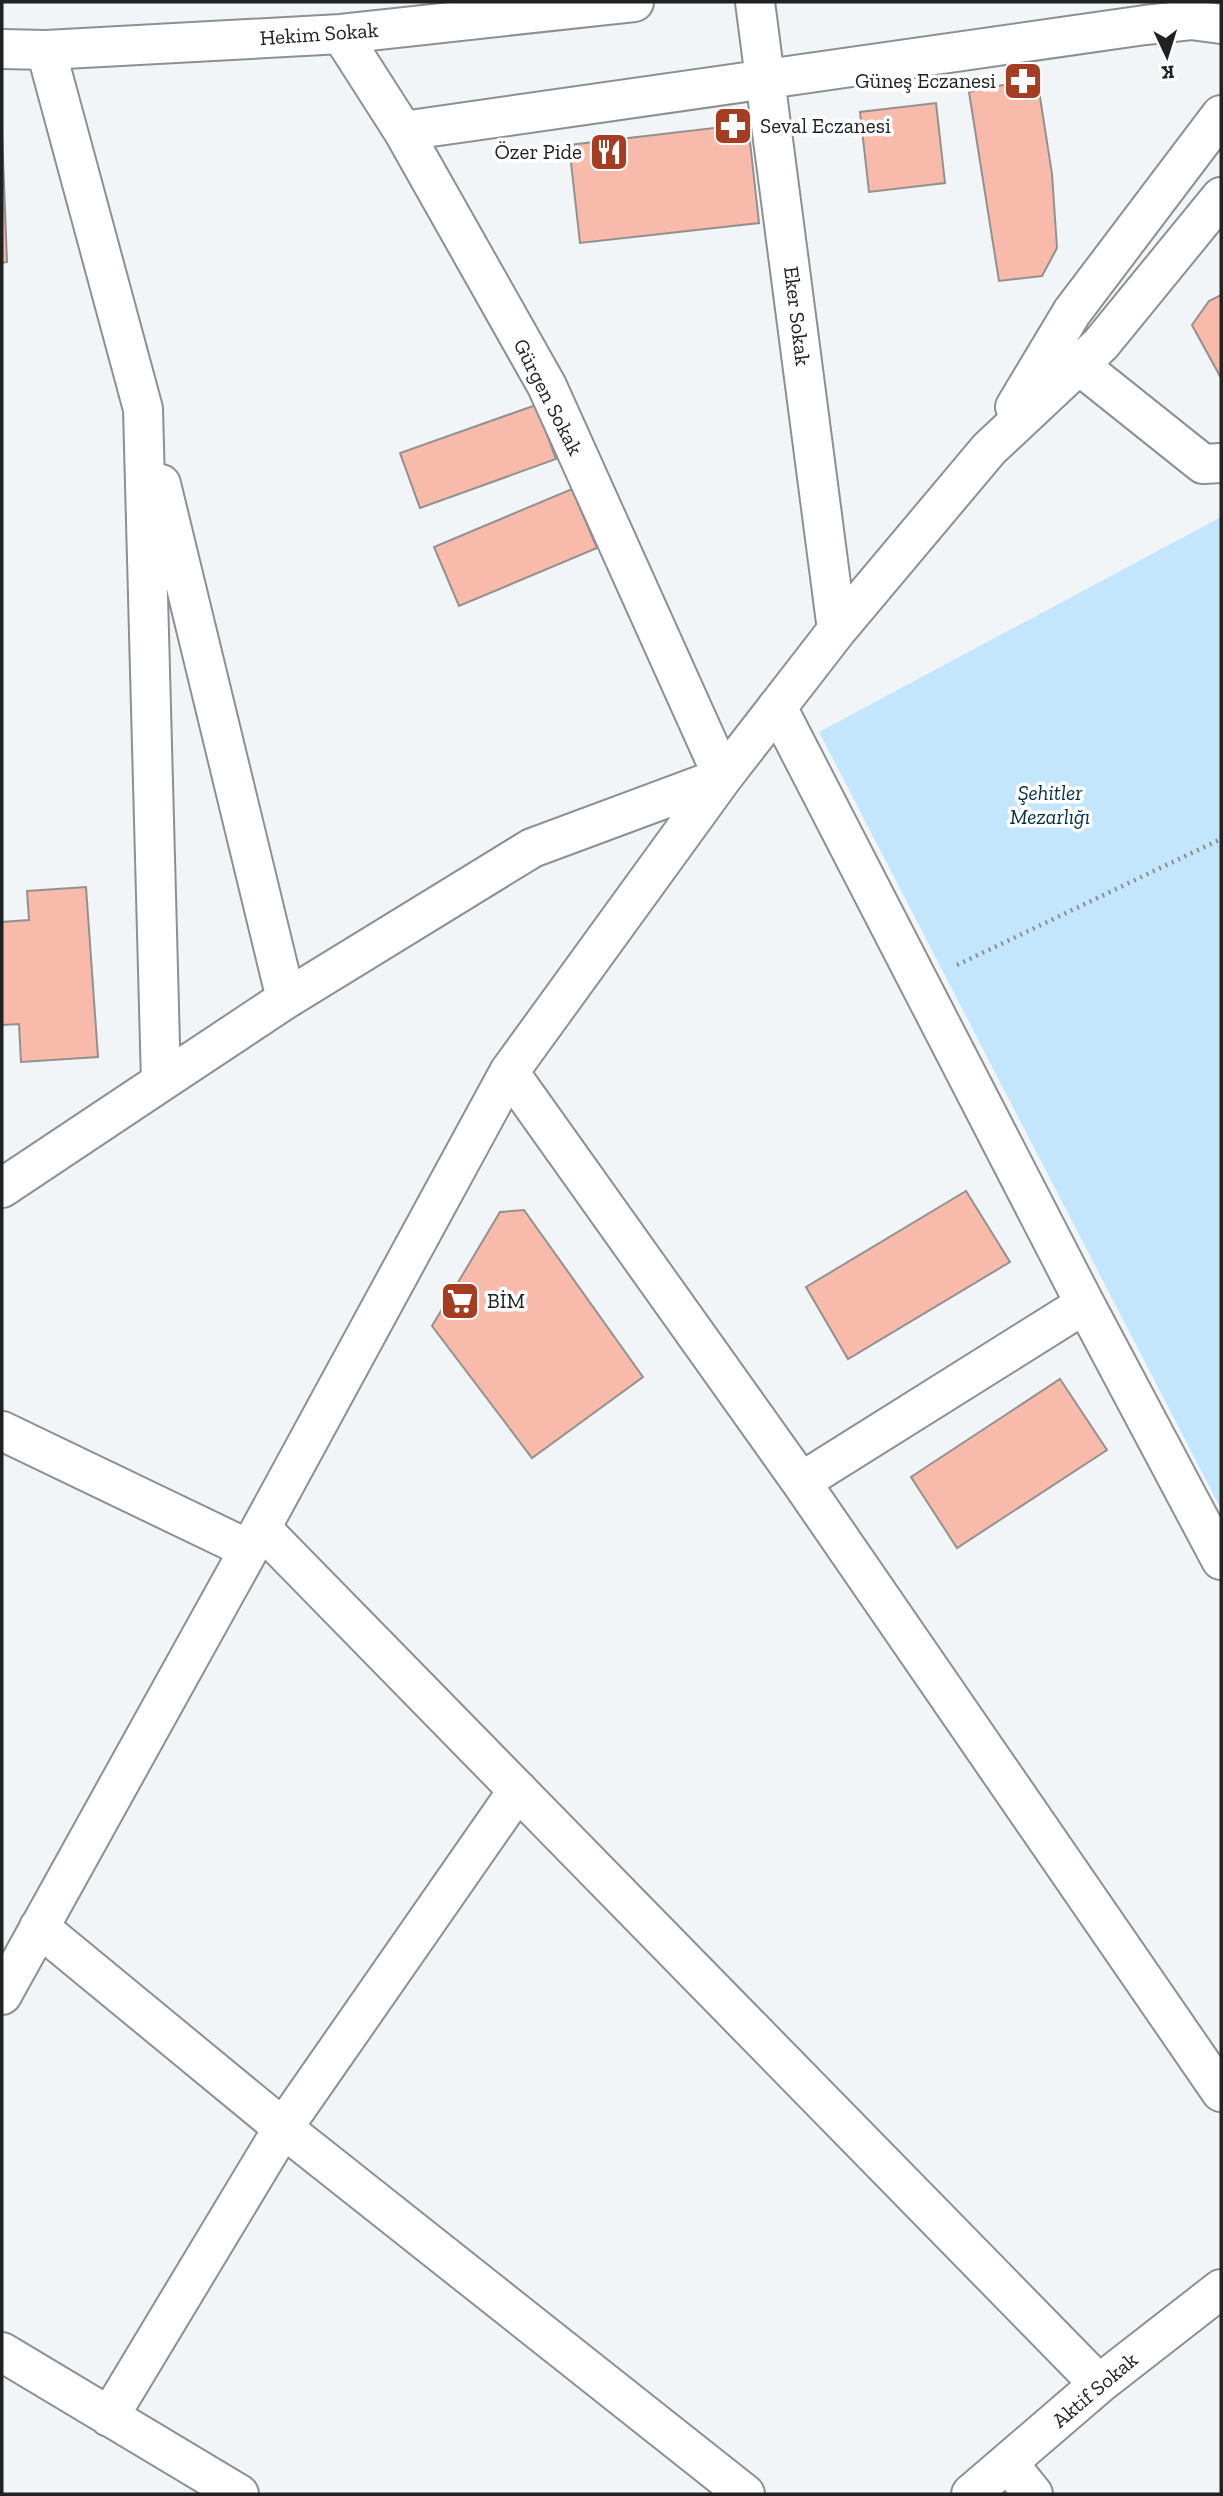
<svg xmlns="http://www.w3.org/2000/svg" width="1223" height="2496" font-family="'Zilla Slab',serif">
<rect width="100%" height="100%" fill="#f1f5f7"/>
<path fill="#c3e6fc" d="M1221,517V1509L819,732Z"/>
<path fill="#f8bbab" stroke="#94908e" stroke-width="2" d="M1037,78L1052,174L1057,248L1042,276L999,281L969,92Z
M936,103L945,183L869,192L860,112Z
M748,124L759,223L580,243L569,145Z
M2,132L7,262L2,263Z
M1221,295V378L1192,325L1209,301Z
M536,405L556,459L420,508L400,453Z
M572,489L597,548L459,606L434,547Z
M86,887L98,1057L21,1062L19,1024L2,1025V922L29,920L27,891Z
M966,1191L1010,1262L848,1359L806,1287Z
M524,1210L643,1377L532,1458L432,1326L500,1212Z
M1060,1379L1107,1450L957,1548L911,1477Z"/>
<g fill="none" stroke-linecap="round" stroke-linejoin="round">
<g stroke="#8c9092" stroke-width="42">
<path id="street" d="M755,2L837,630
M2,49L46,50L341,34L634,2
M46,50L143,409L161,1082L286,999L532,848L723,777L547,386L403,131L341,34
M403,131L1145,25L1191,20L1221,24
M1079,365L1203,464L1221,463
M1015,407L1072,312L1221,115
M161,484L286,999
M777,707L1085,1304L1221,1560
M509,1072L801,1482L1221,2092
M2,1188L161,1082
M2,1431L248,1549
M801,1482L1085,1304
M261,1528L1099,2384
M39,1927L283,2128L745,2494
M2,1995L261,1528L509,1072L723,777L837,630L989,449L1101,344L1221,197
M2,2352L239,2494
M109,2417L283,2128L518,1790
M1008,2463L1033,2494
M971,2494L1099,2384L1221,2289"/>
</g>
<path stroke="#8b8d8f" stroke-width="4.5" stroke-dasharray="2 5" stroke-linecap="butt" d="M957,965L1221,839"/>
<use href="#street" stroke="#fff" stroke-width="38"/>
</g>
<defs>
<g id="pharmacy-square" transform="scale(2.0125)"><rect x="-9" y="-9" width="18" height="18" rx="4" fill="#a53d22" stroke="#fff"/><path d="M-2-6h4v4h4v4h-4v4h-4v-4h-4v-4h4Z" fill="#fff"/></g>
<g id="restaurant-square" transform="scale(2.0125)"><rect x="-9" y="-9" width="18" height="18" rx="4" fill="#a53d22" stroke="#fff"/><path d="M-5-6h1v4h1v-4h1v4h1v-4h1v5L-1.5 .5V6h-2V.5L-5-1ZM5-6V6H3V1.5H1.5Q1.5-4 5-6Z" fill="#fff"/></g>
<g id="supermarket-square" transform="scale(2.0125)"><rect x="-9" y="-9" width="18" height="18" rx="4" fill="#a53d22" stroke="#fff"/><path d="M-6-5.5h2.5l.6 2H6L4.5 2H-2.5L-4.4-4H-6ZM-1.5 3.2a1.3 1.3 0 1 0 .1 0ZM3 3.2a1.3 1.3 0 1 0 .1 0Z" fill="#fff"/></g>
</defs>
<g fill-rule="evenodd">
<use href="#pharmacy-square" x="1023" y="81"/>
<use href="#pharmacy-square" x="733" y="126"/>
<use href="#restaurant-square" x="609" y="152"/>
<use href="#supermarket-square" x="460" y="1301"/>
</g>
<g text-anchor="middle" stroke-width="7" stroke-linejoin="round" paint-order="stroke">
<g font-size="21" fill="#202122" stroke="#fff">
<text transform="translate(319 34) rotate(-4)" y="7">Hekim Sokak</text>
<text transform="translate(797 316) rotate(83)" y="7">Eker Sokak</text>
<text transform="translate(548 397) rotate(63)" y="7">Gürgen Sokak</text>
<text transform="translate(1095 2390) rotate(-40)" y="7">Aktif Sokak</text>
</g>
<g font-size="21" fill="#202122" stroke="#fff" text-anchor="end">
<text x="996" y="88">Güneş Eczanesi</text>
<text x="760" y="133" text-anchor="start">Seval Eczanesi</text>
<text x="582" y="159">Özer Pide</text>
<text x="487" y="1308" text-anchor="start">BİM</text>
</g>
<g font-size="21" font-style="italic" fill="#012f45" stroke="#fff">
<text x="1050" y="800">Şehitler<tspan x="1050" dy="24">Mezarlığı</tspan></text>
</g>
</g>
<rect width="1223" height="2496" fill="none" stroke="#202122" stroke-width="7"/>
<g transform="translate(1167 56) rotate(176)" stroke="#ffffff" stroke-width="5" paint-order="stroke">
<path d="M0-5L12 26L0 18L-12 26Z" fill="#202122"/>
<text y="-10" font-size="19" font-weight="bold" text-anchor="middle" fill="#202122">K</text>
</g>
</svg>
